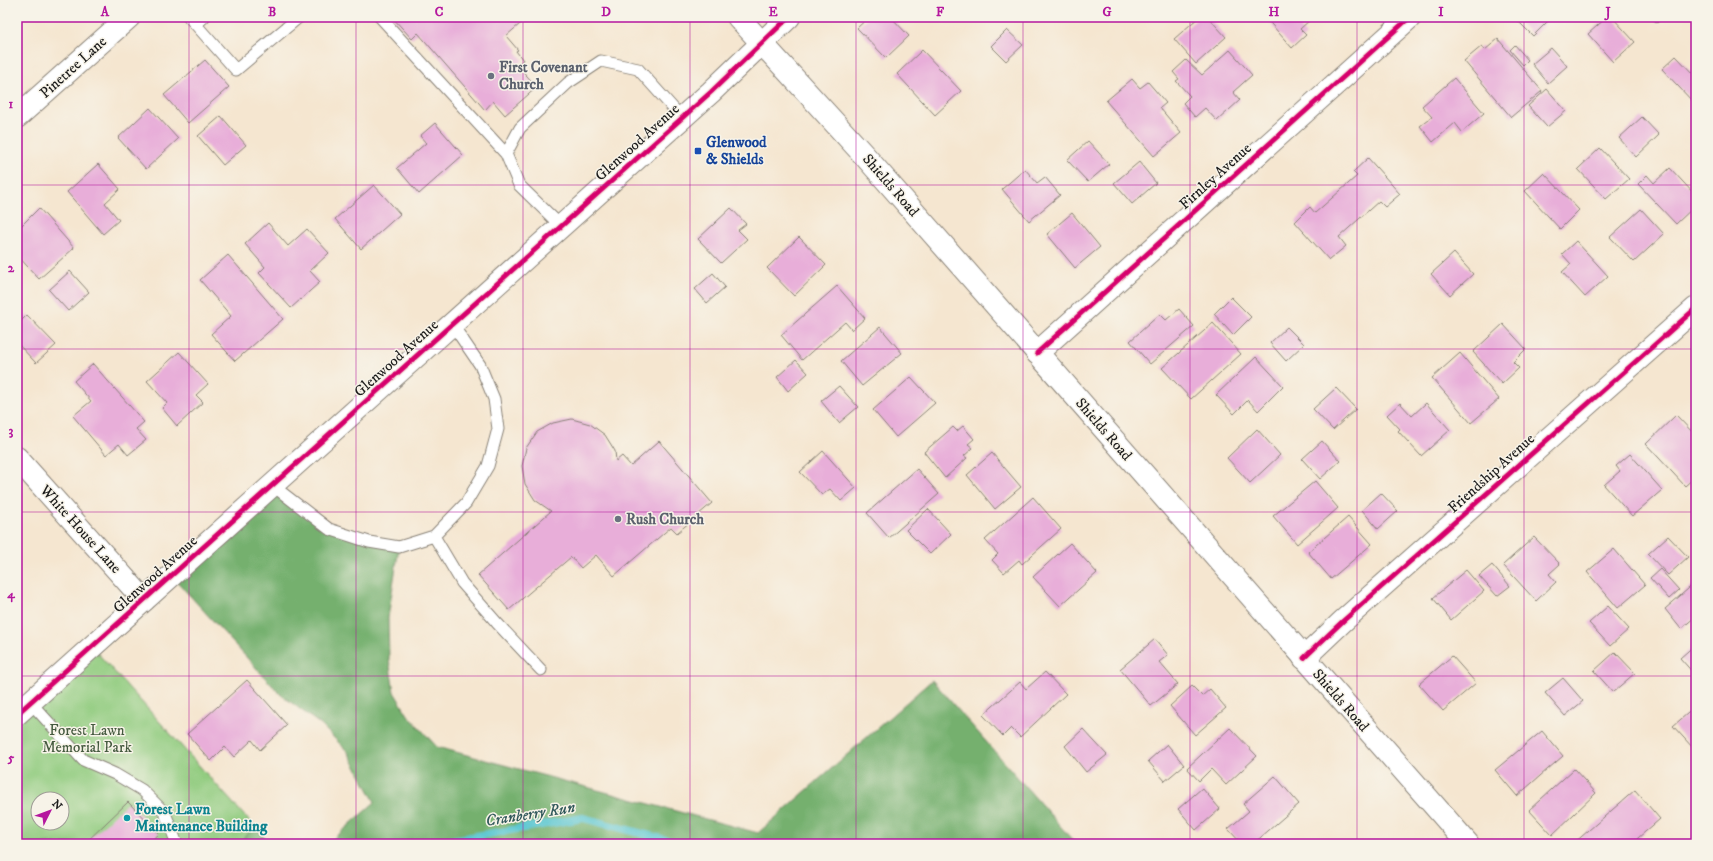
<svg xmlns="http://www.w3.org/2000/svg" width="1713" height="861" font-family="'IM FELL DW Pica',serif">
<rect width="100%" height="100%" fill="#f7f3e8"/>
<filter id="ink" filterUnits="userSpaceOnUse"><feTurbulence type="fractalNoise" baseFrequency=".025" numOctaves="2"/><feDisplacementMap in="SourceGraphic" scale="8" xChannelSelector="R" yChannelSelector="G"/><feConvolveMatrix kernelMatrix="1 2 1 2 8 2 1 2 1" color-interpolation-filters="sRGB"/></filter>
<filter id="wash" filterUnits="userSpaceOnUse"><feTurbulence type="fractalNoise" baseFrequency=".012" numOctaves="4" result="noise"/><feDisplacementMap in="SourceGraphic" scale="16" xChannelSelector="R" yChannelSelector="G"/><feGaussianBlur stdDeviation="0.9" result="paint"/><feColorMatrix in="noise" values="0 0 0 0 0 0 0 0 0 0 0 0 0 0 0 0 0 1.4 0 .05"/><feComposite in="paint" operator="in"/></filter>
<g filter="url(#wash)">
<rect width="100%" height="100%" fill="#f5e6d0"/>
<path fill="#92cc80" stroke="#57744e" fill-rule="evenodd" d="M92,647L270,844H17V714ZM38,799H62V823H38Z"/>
<path fill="#75b06e" stroke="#486645" d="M272,485L329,529L399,547L388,618L389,660L394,692L408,715L437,747L758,833L932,680L1076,844H328L375,802L348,752L321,725L280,694L171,575Z
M255,827L270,844H237Z"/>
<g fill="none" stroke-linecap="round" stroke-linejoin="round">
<path stroke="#59c6d1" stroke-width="8" d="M429,844L583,818L681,844"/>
</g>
<g id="blocks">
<path fill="#e8aed9" d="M392,17H528L506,36L518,50L516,51L523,60L517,65L537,87L505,115L493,101L485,110L418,33L412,39Z
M869,17H891L909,36L886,58L857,28Z
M1199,17H1208L1226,37L1196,64L1174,39Z
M1265,17H1309L1311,19L1300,29L1306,35L1292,48Z
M1514,17H1552L1533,36Z
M1607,17H1612L1635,42L1613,62L1588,34Z
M1651,17H1663L1657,23Z
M1007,30L1023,45L1006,61L991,46Z
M1498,39L1542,91L1511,117L1464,61L1482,46L1485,50Z
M1515,45L1528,60L1523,65L1510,50Z
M1551,48L1567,66L1548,83L1532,64Z
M922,50L961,91L935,115L897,74Z
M1230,50L1252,75L1233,92L1240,100L1217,121L1205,108L1195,117L1183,103L1190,96L1176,81L1179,79L1173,72L1186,60L1202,75Z
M1676,56L1696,77V101L1694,103L1662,69Z
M205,60L229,87L188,123L164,95Z
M1454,78L1484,113L1462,132L1455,123L1433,142L1420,126L1432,117L1422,106Z
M1132,79L1140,88L1148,82L1166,103L1160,108L1181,133L1154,156L1106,101Z
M1547,89L1566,111L1547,127L1528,106Z
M150,108L178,139L146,169L118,138Z
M221,116L246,145L223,165L198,136Z
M1642,117L1659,135L1636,157L1619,138Z
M435,123L463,155L419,194L397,168L426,143L420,136Z
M1088,141L1109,164L1088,182L1067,160Z
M1600,148L1629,179L1606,199L1578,169Z
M1368,158L1400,194L1385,207L1379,201L1339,237L1346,246L1329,260L1295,222L1310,207L1315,213L1357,176L1353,172Z
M1139,162L1156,183L1132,204L1114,183Z
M98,164L120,189L105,203L119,220L103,234L67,192Z
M1670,168L1696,196V205L1676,224L1638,184L1647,175L1654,183Z
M1025,169L1037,183L1045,177L1060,195L1029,221L1002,189Z
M1544,173L1579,210L1560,229L1525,191Z
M374,185L400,214L361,249L335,219Z
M39,208L74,248L39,279L17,255V230Z
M731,208L746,224L738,230L747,239L721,263L698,239Z
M1641,209L1664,234L1634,262L1610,237Z
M1072,213L1100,247L1075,268L1047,234Z
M268,223L288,246L307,229L329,253L310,271L320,282L291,308L259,273L265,267L245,244Z
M799,237L826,265L794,296L767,268Z
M1576,241L1608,276L1585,297L1562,272L1571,264L1562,254Z
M1454,253L1473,274L1450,295L1431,274Z
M228,255L283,319L235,361L211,334L231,316L200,280Z
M70,271L89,292L68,311L49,290Z
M713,273L725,287L707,303L695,289Z
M837,286L865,318L852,330L845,322L802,360L781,335Z
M1231,297L1251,317L1233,335L1214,314Z
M1179,309L1194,326L1150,364L1130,341L1160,314L1166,320Z
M27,315L56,345L36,363L17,343V325Z
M1213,323L1241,354L1191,399L1162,368Z
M1503,324L1526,349L1513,362L1519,368L1502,384L1473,352Z
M880,327L902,353L862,386L841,361Z
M1287,327L1304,344L1286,361L1270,343Z
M179,352L208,384L196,395L203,402L177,426L162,408L167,403L147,381Z
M1460,353L1499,399L1471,423L1432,378Z
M1256,357L1283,386L1258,411L1248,400L1234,414L1216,395Z
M796,360L808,373L788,391L777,377Z
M93,364L144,422L136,429L146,440L128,455L119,444L106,455L73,416L91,401L74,381Z
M911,377L935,403L896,437L873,410Z
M839,386L858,407L839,423L821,401Z
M1336,388L1356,409L1333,430L1313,409Z
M1400,403L1412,416L1426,403L1450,430L1421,456L1398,431L1400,429L1387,415Z
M1676,415L1696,436V476L1685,486L1646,444Z
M572,419L590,424L605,435L615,451L616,461L622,456L631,466L659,441L712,503L677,533L671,527L614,576L596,555L581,568L571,557L509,610L478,575L551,511L535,500L525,484L522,466L526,448L537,432L553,423Z
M963,426L974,439L968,444L973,448L964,456L967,458L945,478L924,452L953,427L957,431Z
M1257,429L1280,455L1250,483L1227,458Z
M1322,441L1340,461L1320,479L1302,459Z
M823,451L856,488L841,501L830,489L822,495L800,472Z
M992,453L1021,487L995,509L967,475Z
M1630,454L1662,490L1632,516L1604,485L1620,471L1616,466Z
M917,469L939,494L889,538L867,513Z
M1315,481L1338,508L1297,544L1273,516Z
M1381,493L1398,511L1378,529L1362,510Z
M1033,497L1061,529L1022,564L1019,560L1004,573L992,560L998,554L985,540Z
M928,509L951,534L930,554L906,530Z
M1348,517L1372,544L1331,579L1308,552Z
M1668,536L1688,557L1668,575L1648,554Z
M1534,537L1560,564L1549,574L1556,582L1536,601L1503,565Z
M1070,543L1097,573L1060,606L1033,577Z
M1614,549L1645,585L1618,608L1587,572Z
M1492,565L1510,586L1497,596L1479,576Z
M1660,569L1679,590L1669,599L1650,578Z
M1466,570L1484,591L1451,620L1433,598Z
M1696,582V616L1681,629L1665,609Z
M1608,606L1629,629L1610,646L1589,623Z
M1155,639L1168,655L1159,662L1178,684L1151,706L1120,669Z
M1696,644V676L1680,658Z
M1615,652L1635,673L1613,692L1594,671Z
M1452,656L1476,683L1443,711L1419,684Z
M1045,672L1066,694L1020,737L1011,728L1003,736L983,715L1020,682L1026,689Z
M1563,678L1583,701L1565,716L1545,693Z
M247,680L287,725L260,750L252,740L234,757L225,747L211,761L187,734Z
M1192,686L1202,696L1210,689L1226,708L1195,735L1170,706Z
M1695,707L1696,747L1694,749L1673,726Z
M1230,728L1257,756L1226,785L1211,769L1199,781L1187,768Z
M1083,729L1107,755L1086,772L1065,746Z
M1542,731L1563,756L1517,796L1495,770Z
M1167,744L1184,765L1165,781L1148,761Z
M1574,769L1596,793L1552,835L1529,810Z
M1275,776L1299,804L1253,844H1242L1228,829L1249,811L1243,804Z
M1202,788L1220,809L1196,830L1178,809Z
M1635,790L1660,819L1631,844H1573Z
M128,802L159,834L148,844H84Z"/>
</g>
</g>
<g filter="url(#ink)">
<use href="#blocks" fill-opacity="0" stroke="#888176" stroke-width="1"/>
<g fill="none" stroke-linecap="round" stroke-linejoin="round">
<g stroke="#888176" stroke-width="13">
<path id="lane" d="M189,17L236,70L299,17
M380,17L506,154
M196,24L204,17
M561,226L519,185L506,154L520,128L568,83L601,61L638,69L682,118
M272,485L329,529L369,542L399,547L434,536L466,503L488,466L498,429L494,399L480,365L452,324
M434,536L462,583L497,623L541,670
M30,702L83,760L115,774L142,790L165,813L177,844"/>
</g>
<g stroke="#888176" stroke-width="24">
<path id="street" d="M17,117L129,17
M1037,353L1410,17
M17,458L144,600
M1304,658L1343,621L1696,308"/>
</g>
<g stroke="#888176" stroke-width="24">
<path id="secondary" d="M738,17L864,155L1468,844
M17,714L711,92L789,17"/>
</g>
<use href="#lane" stroke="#fff" stroke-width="11"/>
<use href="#street" stroke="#fff" stroke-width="22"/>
<use href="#secondary" stroke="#fff" stroke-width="22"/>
<g stroke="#f7f3e8" stroke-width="8">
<path id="cycleway" d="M1037,353L1410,17
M1304,658L1343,621L1696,308
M17,714L711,92L789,17"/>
</g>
<use href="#cycleway" stroke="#d6006c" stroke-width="5"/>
</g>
</g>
<path fill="none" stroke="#b5179e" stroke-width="1" stroke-opacity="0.55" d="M189,17V844M356,17V844M523,17V844M690,17V844M856,17V844M1023,17V844M1190,17V844M1357,17V844M1524,17V844M17,185H1696M17,349H1696M17,512H1696M17,676H1696"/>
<g fill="#6b7280" stroke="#f7f3e8" stroke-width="1.5">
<circle cx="491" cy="76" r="4"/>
<circle cx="618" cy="519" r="4"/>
</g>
<rect fill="#1a4fb4" stroke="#f7f3e8" stroke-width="1.5" x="694" y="147" width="8" height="8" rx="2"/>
<circle fill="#0f9aa8" stroke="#f7f3e8" stroke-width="1.5" cx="127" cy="818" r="4"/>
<g text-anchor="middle" stroke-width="3" stroke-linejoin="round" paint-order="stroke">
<g font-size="15" fill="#1c1c1c" stroke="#f7f3e8">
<text transform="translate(73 67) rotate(-42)" y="5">Pinetree Lane</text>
<text transform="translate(637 142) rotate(-42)" y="5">Glenwood Avenue</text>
<text transform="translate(1215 176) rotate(-42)" y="5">Firnley Avenue</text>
<text transform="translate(891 185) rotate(49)" y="5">Shields Road</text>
<text transform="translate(396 358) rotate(-42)" y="5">Glenwood Avenue</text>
<text transform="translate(1104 429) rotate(49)" y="5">Shields Road</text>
<text transform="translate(1491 473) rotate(-42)" y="5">Friendship Avenue</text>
<text transform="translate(81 529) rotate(48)" y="5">White House Lane</text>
<text transform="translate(155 574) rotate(-42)" y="5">Glenwood Avenue</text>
<text transform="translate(1341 700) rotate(49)" y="5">Shields Road</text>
</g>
<g font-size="15" font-weight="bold" fill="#5b616d" stroke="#f7f3e8" text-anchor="start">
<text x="499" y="72">First Covenant<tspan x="499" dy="17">Church</tspan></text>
<text x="626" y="524">Rush Church</text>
</g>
<g font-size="15" font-weight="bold" fill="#164399" stroke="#f7f3e8" text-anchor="start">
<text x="706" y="147">Glenwood<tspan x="706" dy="17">&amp; Shields</tspan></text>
</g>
<g font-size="15" fill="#455a3f" stroke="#f7f3e8">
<text x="87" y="735">Forest Lawn<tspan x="87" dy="17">Memorial Park</tspan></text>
</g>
<g font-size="15" font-weight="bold" fill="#0d838f" stroke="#f7f3e8" text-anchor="start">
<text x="135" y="814">Forest Lawn<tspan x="135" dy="17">Maintenance Building</tspan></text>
</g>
<g font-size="16" font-style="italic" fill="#31585b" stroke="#f7f3e8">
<text transform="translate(530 813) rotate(-9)" y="6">Cranberry Run</text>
</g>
</g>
<rect width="1713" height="861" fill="none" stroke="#f7f3e8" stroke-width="44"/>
<g transform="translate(50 811) rotate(48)"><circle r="19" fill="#f7f3e8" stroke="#9f9d96"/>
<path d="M0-3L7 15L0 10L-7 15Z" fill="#b5179e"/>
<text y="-6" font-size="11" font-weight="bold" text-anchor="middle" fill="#1c1c1c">N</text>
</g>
<rect x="22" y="22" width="1669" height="817" fill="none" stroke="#b5179e" stroke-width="1.5"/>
<g font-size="13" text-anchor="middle" font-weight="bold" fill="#b5179e">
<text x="105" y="16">A</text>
<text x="272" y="16">B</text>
<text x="439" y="16">C</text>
<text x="606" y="16">D</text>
<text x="773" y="16">E</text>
<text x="940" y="16">F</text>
<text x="1107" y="16">G</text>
<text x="1274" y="16">H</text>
<text x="1441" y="16">I</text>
<text x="1608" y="16">J</text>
<text x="11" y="108">1</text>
<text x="11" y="272">2</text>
<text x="11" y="435">3</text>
<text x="11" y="598">4</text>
<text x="11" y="762">5</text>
</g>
</svg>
